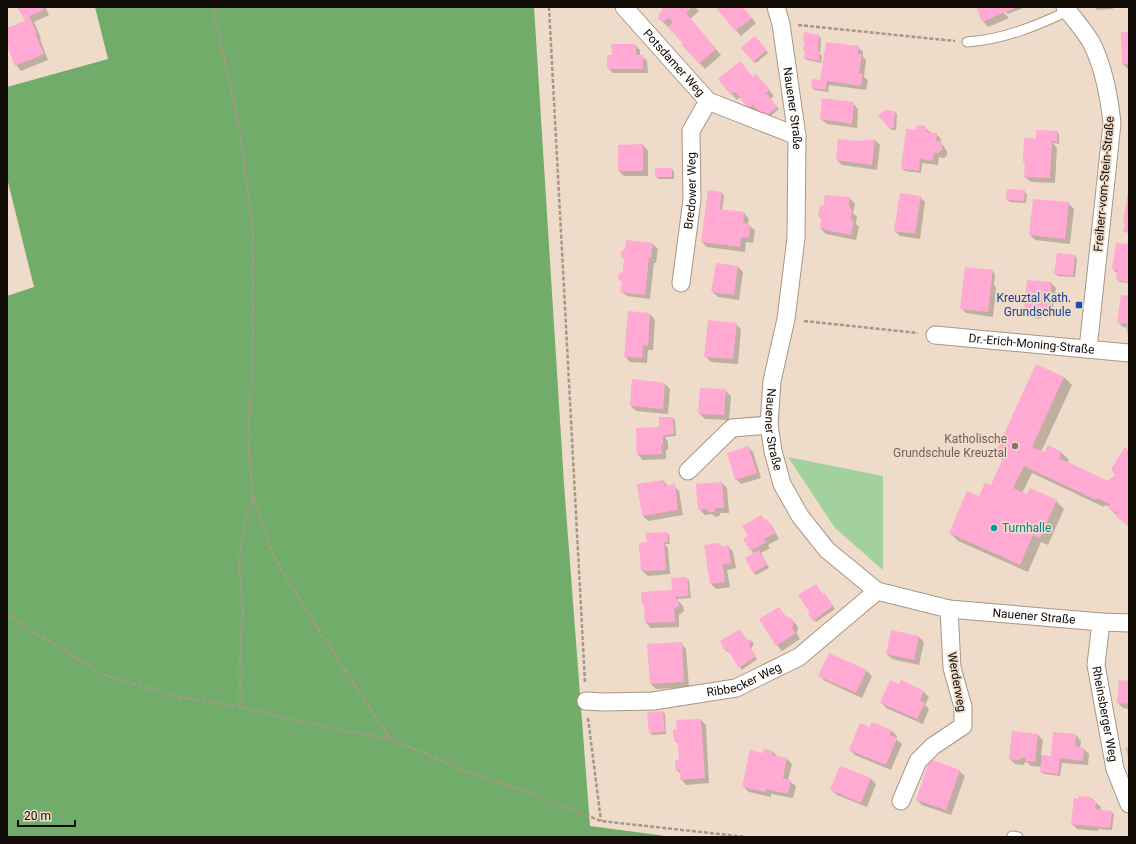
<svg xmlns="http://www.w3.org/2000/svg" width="1136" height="844" font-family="Roboto,sans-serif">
<rect width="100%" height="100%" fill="#eedbc9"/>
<path fill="#a3d19e" d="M788,457L883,476V570L835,528Z"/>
<path fill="#71ac6a" d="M95,7H534L564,484L590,826L673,837H7V296L34,287L7,178V87L108,59Z"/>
<path fill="#0003" d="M18,7H45L49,15L34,22L41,38L40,39L48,60L21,71L16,65L7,40V29L26,21Z
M661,7H695L699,11L690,19L721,55L705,69L682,44L684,43L659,18L664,10Z
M721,7H742L756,23L741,36L718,10Z
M977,7H1022L1023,8L1008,14L1002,8L1001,10L1009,18L988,27L983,21Z
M1095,7H1113V9L1097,10Z
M1129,33V69H1128L1123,64Z
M818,36L821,38L820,54L822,56L821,63L807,60L805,58L806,52L804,50L805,42L804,41Z
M758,40L768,53L756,63L753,61Z
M635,45L640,50V56H642L647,61L648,73H613L608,68L613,55Z
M858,47L863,52V57L866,60L864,77L868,80L866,90L829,85L828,92L814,90L812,87L821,81Z
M754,78L762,81L774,96L770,99L779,109L767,119L758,109L754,113L740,97L737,100L719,79Z
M853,103L858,109L857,128L827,124L821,119Z
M895,112L897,114L896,130H892L889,128Z
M924,126L931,133L936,134L941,139V143L947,151V155L944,158L939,157L938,165L922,163L921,173L905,171L902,168L916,131Z
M1057,132L1059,134V144L1053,143L1057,148L1055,183L1031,182L1025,177L1026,164L1024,162L1025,139L1036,141Z
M875,140L880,145L877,170L842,165L837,160L857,142Z
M643,145L648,151V176H624L619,171Z
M672,169L674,172V179H659L656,177Z
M1024,191L1027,194L1026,203L1010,202L1007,200Z
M722,193L724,196L722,210L744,213L749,219L748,225L755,230L753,243L746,242L745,252L707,247L702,242Z
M920,197L925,202L920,239L900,236L895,231Z
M850,198L855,204L853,213L857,217L856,224L859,227L856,240L826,234L821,229L822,219L819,216L824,207Z
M1068,203L1074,209L1070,244L1035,240L1030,235Z
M653,244L658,249L656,263H654L650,299L627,296L621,291L624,272Z
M1129,245V283L1120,282L1118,280V274L1113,269Z
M1075,256L1077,259L1075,277L1058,276L1055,273Z
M738,267L743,272L739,300L718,297L713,292Z
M993,271L995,274L994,285L996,288L993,317L966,313L961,308Z
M1051,283L1056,288L1052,315L1042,314L1041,319L1033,318L1025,308Z
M1129,297V334L1127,332L1128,328L1123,327L1118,322Z
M629,312L650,314L655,320L653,350H648L647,363L630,362L625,356Z
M736,324L741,329L738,364L711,362L705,356Z
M1064,377L1072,385L1041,452L1045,453L1061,452L1069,460L1068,463L1108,482L1117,475L1129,452V526L1109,508L1110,507L1105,505L1104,507L1032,473L1022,493L1028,495L1056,501L1064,509L1048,545L1041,542L1028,572L958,541L950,533L979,498L991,487L1003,461L996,454Z
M665,384L670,389L668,414L636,411L631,406Z
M725,390L731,396L729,420L705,419L699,413Z
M673,418L675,420L676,436L665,437L668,442V450H666V459L643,460L638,455L637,429L661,428Z
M748,447L753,452L761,478L741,484L736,479Z
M663,481L668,486H674L679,491L683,515L648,521L643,516L638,485Z
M722,483L727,488L729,513H721L719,516L716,517L712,514L705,515L699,509Z
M761,516L772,526L779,539L768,545L770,548L761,553L769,568L756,575L754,572V554L744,539L749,537Z
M667,533L669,535L670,544H665L668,548L670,574L648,576L642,571L649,543Z
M719,544L722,547L728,546L733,552L736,568L727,570L730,587L716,589L711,584Z
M686,578L689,580L691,598L678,599V601L683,606L684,611L679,615V627L651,628L646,623L645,606L642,603L674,591Z
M816,585L823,595L827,597L835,609L816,622L814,620Z
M779,608L787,618H790L796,624L798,628L797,634L800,639L782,651L777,645L761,620Z
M740,630L747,640L751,641L754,643L751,649L757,659L742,670L730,651L728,652L726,650Z
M918,636L924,642L919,665L892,659L887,654Z
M681,643L686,649L689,687L656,689L651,684L648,645Z
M829,654L867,671L872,676L862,698L825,681L820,676Z
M1129,682V709L1123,708L1118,703Z
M900,685L924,692L929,697L925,705L929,709L923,724L886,708L881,702Z
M663,712L665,714L666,734L652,735L650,733Z
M701,720L706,725L709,783L686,785L681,779V774L677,770L680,760L679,744L675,741Z
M872,723L892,731L897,736L896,739L902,744L891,770L855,755L850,750L870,728Z
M1038,735L1043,740L1041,756L1050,757L1076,735L1081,741L1080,748L1084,749L1089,754L1088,765L1062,763L1060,776L1044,774L1041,772L1042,767L1031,766L1028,763L1025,762L1024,765L1015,764L1010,759Z
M773,752L778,757L787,759L792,764L788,780L796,786L793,798L771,794V797L749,792L744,787L763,754Z
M841,767L871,779L876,784L867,807L837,795L832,790Z
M959,771L965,776L951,815L922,805L917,800Z
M1091,798L1101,807L1100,811L1111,812L1114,814L1112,830L1098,829V831L1077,829L1072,824Z"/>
<path fill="#ffa9d3" d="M17,7H43L44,10L29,16L37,33H35L44,54L15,66L8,48H9L7,41V28L25,21Z
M660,7H692L686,13L716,49L699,64L681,44L683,43L668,27L673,22L669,18L665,21H661L658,18L659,14L663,10Z
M720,7H743L752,18L735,31L717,9Z
M976,7H1018L982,22Z
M804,32L819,35L818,52H820L819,61L804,58L805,50H803L805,41H803Z
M1121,32H1129V64H1122Z
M755,36L767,50L753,62L741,48Z
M826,42L859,46L858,54H862L859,74H863L861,86L827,81L826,90L811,88L812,79L820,80Z
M611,44H636V55H643V69H607V55H612Z
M740,61L753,77L756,74L770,90L766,93L777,107L764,118L753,105L748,108L735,92L731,95L718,79Z
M822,98L854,102L852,124L820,119Z
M885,110L895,111L894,128H889L878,115Z
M919,125L925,126L927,129V132L937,133L936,141H940L942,145V150L938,153H934L933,161L920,159L919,171L901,169L906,129L915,130L916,127Z
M1036,130L1058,131L1057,142L1052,141L1050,178L1024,177L1025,162H1023L1024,138L1036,139Z
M838,139L857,141L875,139L872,165L836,160Z
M643,144V171H618V145Z
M655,168H672V177H655Z
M1007,189L1025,190L1024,201L1006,200Z
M708,190L722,192L720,209L744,212L743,223L750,224L749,238L741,237L740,247L701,242Z
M1128,191H1129V233L1123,232L1125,223H1123Z
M900,193L921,196L915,234L894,231Z
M825,195L850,197L849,206L852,210L851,220L854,221L851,235L820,229L821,217L818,216L820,205L823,206Z
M1033,199L1069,202L1065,239L1029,235Z
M626,240L653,243L651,258H649L645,295L620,292L622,282L618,279L619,273L623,272L624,259L621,256V251L625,249Z
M1116,243L1129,244V282L1116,280L1118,270L1112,269Z
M1057,253L1075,255L1073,276L1054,274Z
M716,263L738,266L734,295L711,292Z
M965,267L993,270L988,312L960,309Z
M1027,280L1052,282L1047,310L1037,309V314L1027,313V308H1024Z
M1121,295L1129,296V333L1126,332L1127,324L1117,323Z
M628,311L650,313L648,346L643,345L642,358L624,357Z
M708,320L737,323L733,359L704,357Z
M1036,364L1064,377L1032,447L1044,452L1048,445L1062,452L1059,458L1108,481L1115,475L1111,469L1125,447L1129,451V527L1116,516L1118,513L1108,508L1110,504L1097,498L1096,500L1024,466L1013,488L1027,494L1030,488L1057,500L1040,538L1033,535L1020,565L949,533L967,491L979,496L985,483L991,485L1003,458L995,454Z
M632,379L665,383L663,409L630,406Z
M700,388L726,389L724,415L698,414Z
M659,417H673L674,434L663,435V445H661L662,454L637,455L636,428L659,427Z
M748,446L757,473L735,480L727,453Z
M664,480V486L675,484L678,510L642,516L637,484Z
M722,482L724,508H716L714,512H709L706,509L698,510L696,484Z
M761,515L765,520L767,519L775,533L764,539L766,542L750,551L743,539L748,536L742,526Z
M667,532L668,542H664L666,570L641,571L639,543L647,542L646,533Z
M719,543L720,547L728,545L731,563L723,565L725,582L710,584L704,545Z
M759,550L767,565L753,573L745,558Z
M687,577L689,596L675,597L678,600L679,606L674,609L675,622L645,623L644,604H642L641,592L672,590L671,578Z
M816,584L823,594L825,593L833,606L813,621L808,614L810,613L798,595Z
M779,607L786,617L791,618L794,622L792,628L796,633L776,646L759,619Z
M740,629L746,639L752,640L749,646L756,656L739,668L727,649L725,651L720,641Z
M891,630L919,636L914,660L886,654Z
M682,642L684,682L650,684L647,644Z
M829,653L867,670L856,693L818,676Z
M890,680L899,684L901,680L924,691L920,701L925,703L917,719L880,703Z
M1119,680L1129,681V704L1117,703Z
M663,711L665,732L649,733L647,712Z
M701,719L705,778L680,780V770L676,771L675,760H679L678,741H674L673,730L677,729L676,720Z
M872,722L892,730L890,735L897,738L886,765L849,750L860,723L870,727Z
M1012,731L1038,734L1035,762L1025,761L1026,758H1020L1019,760L1009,759Z
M1053,732L1076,734L1075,746L1084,748L1083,761L1060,758L1058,774L1040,772L1042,755L1051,756Z
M1129,747V760L1125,748Z
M764,749L773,751L772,755L787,758L783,778L791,780L788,794L766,789V792L742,787L750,750L763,753Z
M930,759L960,770L946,810L916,800Z
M840,766L871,778L861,803L830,790Z
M1079,796L1091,797V800L1096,801L1095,809L1112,811L1110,828L1071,824L1074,798L1078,799Z"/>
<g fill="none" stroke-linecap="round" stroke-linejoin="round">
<g stroke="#a89785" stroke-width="11">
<path id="lane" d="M967,42C1002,40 1036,26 1068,11
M1012,836L1018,837"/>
</g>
<g stroke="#a89785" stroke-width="19">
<g id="street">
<path id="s1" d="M624,7L708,101L797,136"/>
<path id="s2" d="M776,7L781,24L797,136L796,238L786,319L772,381L769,425L773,451L782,484L800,516L827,550L877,591L949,609L1101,622L1129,623"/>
<path d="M1065,7C1073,18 1084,30 1091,42C1104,67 1109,95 1112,123L1088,349"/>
<path id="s3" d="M681,283L692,200L691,131L708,101"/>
<path id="s4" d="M935,335L1129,353"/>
<path d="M688,471L732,428L769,425"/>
<path id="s5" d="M1101,622L1096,665L1115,769L1129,804"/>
<path id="s6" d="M586,701L603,702L653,701L736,688L799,657L877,591"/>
<path d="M901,801L918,761L933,746L963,726V707L952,668L949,609"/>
</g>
</g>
<path stroke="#a69789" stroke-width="2.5" stroke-dasharray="4 2" stroke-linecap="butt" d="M213,7L240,130L253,234V353L248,432L250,466L253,497L273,556L323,637L389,737
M549,7L585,683
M798,25L955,41
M804,321L918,333
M7,614L32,631L103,674L177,697L240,707L299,721L352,732L389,738L466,771L538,796L601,821L746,837
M240,707V659L243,610L239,561L245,523L253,498
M588,718L601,821"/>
<use href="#lane" stroke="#fff" stroke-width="9"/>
<use href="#street" stroke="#fff" stroke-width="17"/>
</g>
<rect fill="#1a4fb4" stroke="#eedbc9" stroke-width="1.5" x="1075" y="301" width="8" height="8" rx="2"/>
<circle fill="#8d6e63" stroke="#eedbc9" stroke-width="1.5" cx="1015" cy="446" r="4"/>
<circle fill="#0f9aa8" stroke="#eedbc9" stroke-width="1.5" cx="994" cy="528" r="4"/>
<g text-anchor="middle" stroke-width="3.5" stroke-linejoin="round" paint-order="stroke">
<g font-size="12" fill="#120c06" stroke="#eedbc9">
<text dy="4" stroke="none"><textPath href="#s1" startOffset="75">Potsdamer Weg</textPath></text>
<text dy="4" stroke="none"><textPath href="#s2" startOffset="103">Nauener Straße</textPath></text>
<text transform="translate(1104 184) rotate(-85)" y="4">Freiherr-vom-Stein-Straße</text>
<text dy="4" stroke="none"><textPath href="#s3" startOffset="93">Bredower Weg</textPath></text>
<text dy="4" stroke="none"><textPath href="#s4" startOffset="97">Dr.-Erich-Moning-Straße</textPath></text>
<text dy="4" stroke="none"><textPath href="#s2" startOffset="427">Nauener Straße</textPath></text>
<text dy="4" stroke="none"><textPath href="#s2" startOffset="787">Nauener Straße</textPath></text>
<text dy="4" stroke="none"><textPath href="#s6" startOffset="161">Ribbecker Weg</textPath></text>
<text transform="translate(957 682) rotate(80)" y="4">Werderweg</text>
<text dy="4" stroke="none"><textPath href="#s5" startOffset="93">Rheinsberger Weg</textPath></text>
</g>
<g font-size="12" fill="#164399" stroke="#eedbc9" text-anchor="end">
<text x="1071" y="302">Kreuztal Kath.<tspan x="1071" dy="14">Grundschule</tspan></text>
</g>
<g font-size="12" fill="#785e54" stroke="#eedbc9" text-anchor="end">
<text x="1007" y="443">Katholische<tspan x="1007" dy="14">Grundschule Kreuztal</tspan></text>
</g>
<g font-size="12" fill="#0d838f" stroke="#eedbc9" text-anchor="start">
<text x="1002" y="532">Turnhalle</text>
</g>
</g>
<rect width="1136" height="844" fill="none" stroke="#120c06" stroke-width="16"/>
<path d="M18 820v6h57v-6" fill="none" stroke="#120c06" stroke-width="2"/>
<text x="24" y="820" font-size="12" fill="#120c06" stroke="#eedbc9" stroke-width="3" paint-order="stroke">20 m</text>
</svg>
